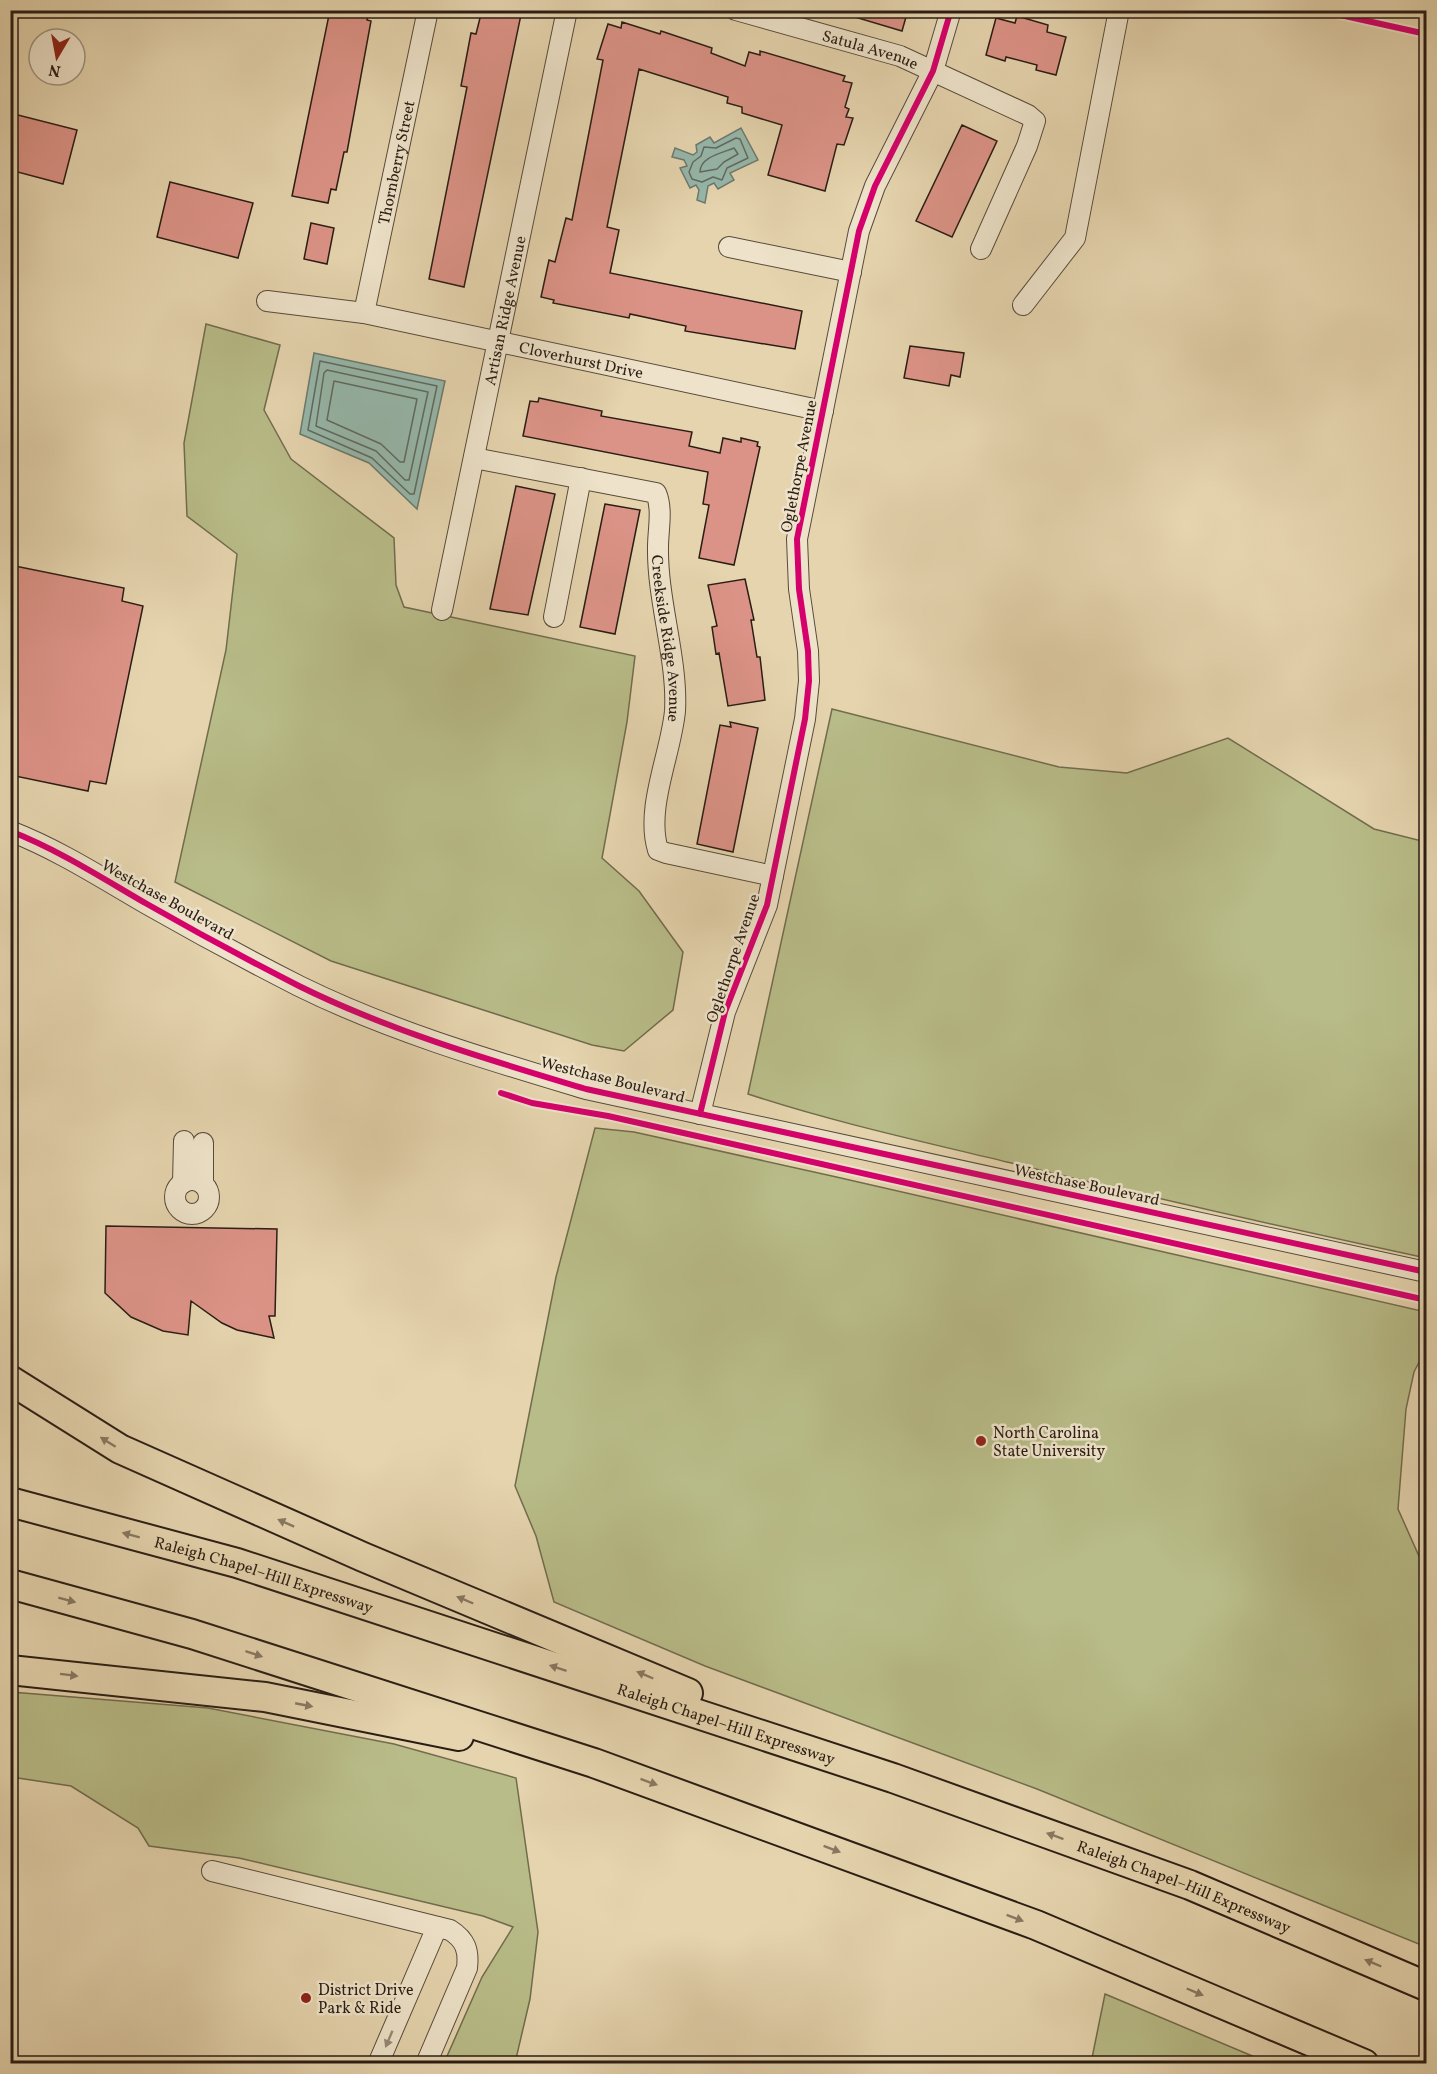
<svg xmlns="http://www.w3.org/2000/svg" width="1437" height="2074" font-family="Vollkorn,serif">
<rect width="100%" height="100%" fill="#e5d4ae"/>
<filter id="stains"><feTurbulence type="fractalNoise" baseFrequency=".00333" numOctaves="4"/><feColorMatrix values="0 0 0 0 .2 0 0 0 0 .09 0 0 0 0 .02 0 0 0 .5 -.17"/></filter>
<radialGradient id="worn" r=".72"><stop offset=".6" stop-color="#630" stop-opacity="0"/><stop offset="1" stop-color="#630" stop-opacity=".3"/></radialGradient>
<path fill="#b8bc88" stroke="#716c4e" stroke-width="1.5" d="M206,324L280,345L264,410L291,459L394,538L396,585L404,607L635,656L627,722L602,858L639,891L683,952L673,1010L624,1051L592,1045L331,961L175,882L226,650L237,554L187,516L184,443Z
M832,709L1059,767L1127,773L1228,738L1374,829L1426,842V1258C1286,1228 1146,1196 1007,1162C920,1141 833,1122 748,1094Z
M595,1128L634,1132L832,1176L1426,1312V1349L1414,1372L1406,1409L1398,1509L1426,1572V1947L1037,1789L705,1666L554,1602L536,1536L515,1486L556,1277Z
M11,1692L208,1708L394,1744L516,1778L538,1932L530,1999L515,2063H444L482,1977L513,1927L483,1916L239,1858L149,1846L138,1828L71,1786L11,1777Z
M1105,1994L1269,2063H1091Z"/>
<path fill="#96b8ac" stroke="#6b7a6f" stroke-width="1.5" d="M741,128L758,160L730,173L734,180L718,189L714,183L708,186L705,203L697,200L699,190L696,185L690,188L680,168L687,166L684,160L672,157L675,148L693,155L697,152L696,145L710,137L714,143Z
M314,353L445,381L417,509L369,463L300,434Z"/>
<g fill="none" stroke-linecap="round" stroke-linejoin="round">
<path stroke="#606a60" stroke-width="1.5" d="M736,138L740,139L748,158L727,168L722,180L713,177L702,182L692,179L689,172L693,162L701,156L704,147L716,148Z
M734,148L738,154L724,162L717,169L700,172C700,157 722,153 734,148Z
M320,361L437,386L414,494H410L372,458L308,430Z
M327,370L428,392L409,480H405L376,451L316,426L324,373Z
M334,381L417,399L404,462H400L381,444L327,420Z"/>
</g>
<path fill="#dc9387" stroke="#2a1d14" stroke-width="1.5" d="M330,10H369L367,20L371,21L347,152H344L336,190L331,189L328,203L292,196Z
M482,10H522L464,287L429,279L467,87L461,86L471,33L476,34Z
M848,10H908L902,31L848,15Z
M1017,16L1048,25L1047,32L1066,37L1056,75L1036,70L1037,65L1006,57L1005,61L986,55L996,18L1015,23Z
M622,22L660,34L661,31L712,48L711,53L745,66L749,52L760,55V51L845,76L843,81L852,83L845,107L849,109L846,117L853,118L844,145L837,144L825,191L768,175L782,125L742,113V107L727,103L728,97L639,69L607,227L619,230L610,273L802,311L795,349L685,331L686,326L630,314L629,318L553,303L554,300L541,297L549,260L555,262L566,218L572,220L603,60L597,59L608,24L621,28Z
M10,113L77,130L63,184L10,170Z
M962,125L997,141L952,237L916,221Z
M170,182L253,203L238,258L157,237Z
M311,223L334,228L327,264L304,259Z
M910,346L964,353L960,377L951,375L949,386L904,378Z
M539,398L602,411L601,416L692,432L689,446L720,453L723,438L741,442V438L758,442L757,446L760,447L734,565L699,558L709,505L703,504L708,472L523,436L530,401L538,402Z
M516,486L555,494L528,615L490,609Z
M605,504L640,510L615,634L580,627Z
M10,565L124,588L122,601L143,606L106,784L90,781L88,791L10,775Z
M745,579L754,620H751L757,657H760L765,700L728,706L719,653L716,654L712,627L717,626L708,585Z
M730,722L758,728L733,852L697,844L720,725L731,727Z
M106,1226L277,1229L275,1316H269L274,1338L237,1330L222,1323L191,1301L188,1335L163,1331L131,1317L105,1293Z"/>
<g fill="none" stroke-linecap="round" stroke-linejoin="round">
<g stroke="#594b3a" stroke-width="22">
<g id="minor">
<path id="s1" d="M736,10L900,56L1028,115L1035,121L1027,146L981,249"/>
<path d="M729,247L851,272"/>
<path id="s2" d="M267,301L364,313L823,411"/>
<path d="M1023,305L1075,238L1119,10"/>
<path id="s3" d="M364,313L428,10"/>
<path id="s4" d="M474,458L656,493C663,509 658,530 658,547C657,600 678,660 675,711C671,754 645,808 658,850L666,853L773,876"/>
<path id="s5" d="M442,610L567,10"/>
<path d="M554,617L581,478"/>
<path d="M10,831C59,850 102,878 147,904C196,932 248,960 299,986C390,1031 489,1060 586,1089L1426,1272"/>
<path d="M700,1114L725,1012L767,905L805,719L809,681L808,651L799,589L797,539L859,231L875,186L933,71L951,10"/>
<circle cx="192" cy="1197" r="17"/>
<path d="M183,1183L184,1141"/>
<path d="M203,1184V1143"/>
<path d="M212,1871L450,1930C466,1940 469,1951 467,1968L426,2064"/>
<path d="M378,2064L437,1927"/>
</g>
</g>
<g stroke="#2a1d14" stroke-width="32">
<g id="highway">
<path d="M10,1380L120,1449L363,1557L688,1693"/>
<path id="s6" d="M10,1502L237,1563L893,1778L1190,1885L1426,1986"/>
<path d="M10,1584L192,1634L594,1763L1036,1925L1364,2064"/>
<path d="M10,1670L265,1697L459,1736"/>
</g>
</g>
<use href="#minor" stroke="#eee3ca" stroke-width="20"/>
<use href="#highway" stroke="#e5d4ae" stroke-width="28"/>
<g stroke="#eee3ca" stroke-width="10">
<path id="cycleway" d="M1318,10L1426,34
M10,831C59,850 102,878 147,904C196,932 248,960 299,986C390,1031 489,1060 586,1089L1426,1272
M501,1093L532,1103L608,1116L1426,1300
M700,1114L725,1012L767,905L805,719L809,681L808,651L799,589L797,539L859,231L875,186L933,71L951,10"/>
</g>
<use href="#cycleway" stroke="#d6006c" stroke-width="6"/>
</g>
<defs><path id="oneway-solid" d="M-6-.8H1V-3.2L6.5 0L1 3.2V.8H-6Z" transform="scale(1.5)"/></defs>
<g fill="#887861">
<use href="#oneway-solid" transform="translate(108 1442) rotate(-148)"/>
<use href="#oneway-solid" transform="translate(286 1523) rotate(-156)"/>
<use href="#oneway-solid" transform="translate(131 1535) rotate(-165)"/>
<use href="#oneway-solid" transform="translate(67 1600) rotate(15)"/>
<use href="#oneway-solid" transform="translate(465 1600) rotate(-157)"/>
<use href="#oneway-solid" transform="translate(254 1654) rotate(18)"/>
<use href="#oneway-solid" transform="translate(558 1668) rotate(-162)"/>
<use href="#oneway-solid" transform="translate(69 1675) rotate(7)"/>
<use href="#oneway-solid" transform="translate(645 1675) rotate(-157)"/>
<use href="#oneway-solid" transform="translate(304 1705) rotate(11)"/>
<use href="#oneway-solid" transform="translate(649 1782) rotate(20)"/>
<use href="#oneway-solid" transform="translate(1055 1836) rotate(-160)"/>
<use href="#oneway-solid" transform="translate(832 1849) rotate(21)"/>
<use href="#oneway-solid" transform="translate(1015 1918) rotate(21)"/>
<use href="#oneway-solid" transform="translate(1373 1963) rotate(-157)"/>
<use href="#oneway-solid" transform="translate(1195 1992) rotate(23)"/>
</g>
<use fill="#968a78" href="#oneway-solid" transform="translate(389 2039) rotate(113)"/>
<g fill="#8f2418" stroke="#eee3ca" stroke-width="2">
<circle cx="981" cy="1441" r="6"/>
<circle cx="306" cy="1998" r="6"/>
</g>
<g text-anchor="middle" stroke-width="5" stroke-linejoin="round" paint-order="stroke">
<g font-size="16" fill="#2a1d14" stroke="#eee3ca">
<text dy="6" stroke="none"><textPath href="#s1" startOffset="140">Satula Avenue</textPath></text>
<text dy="6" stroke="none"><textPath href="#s3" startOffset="154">Thornberry Street</textPath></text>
<text dy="6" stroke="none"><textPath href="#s5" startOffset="306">Artisan Ridge Avenue</textPath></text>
<text dy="6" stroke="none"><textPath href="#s2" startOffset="320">Cloverhurst Drive</textPath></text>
<text transform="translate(798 466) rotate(-79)" y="6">Oglethorpe Avenue</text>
<text dy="6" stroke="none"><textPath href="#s4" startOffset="332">Creekside Ridge Avenue</textPath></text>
<text transform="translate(168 899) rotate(29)" y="6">Westchase Boulevard</text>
<text transform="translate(732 958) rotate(-71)" y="6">Oglethorpe Avenue</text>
<text transform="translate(613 1079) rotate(14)" y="6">Westchase Boulevard</text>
<text transform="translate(1087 1184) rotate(12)" y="6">Westchase Boulevard</text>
<text dy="6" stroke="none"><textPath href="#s6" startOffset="264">Raleigh Chapel–Hill Expressway</textPath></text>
<text dy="6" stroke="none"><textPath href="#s6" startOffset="750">Raleigh Chapel–Hill Expressway</textPath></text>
<text dy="6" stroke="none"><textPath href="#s6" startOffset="1236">Raleigh Chapel–Hill Expressway</textPath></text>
</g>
<g font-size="16" fill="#2a1d14" stroke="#eee3ca" text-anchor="start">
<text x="993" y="1438">North Carolina<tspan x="993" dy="18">State University</tspan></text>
<text x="318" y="1995">District Drive<tspan x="318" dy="18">Park &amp; Ride</tspan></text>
</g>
</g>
<rect width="1437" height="2074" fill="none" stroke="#e5d4ae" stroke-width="36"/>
<rect x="12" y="12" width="1413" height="2050" fill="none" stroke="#2a1d14" stroke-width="3"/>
<rect x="18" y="18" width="1401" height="2038" fill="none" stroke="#2a1d14" stroke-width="1.5"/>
<g transform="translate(57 57) rotate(190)"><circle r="28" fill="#eee3ca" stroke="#a09481" stroke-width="1.5"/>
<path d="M0-4.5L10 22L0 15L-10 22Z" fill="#8f2418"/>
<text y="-9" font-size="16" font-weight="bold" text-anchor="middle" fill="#2a1d14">N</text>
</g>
<rect width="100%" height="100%" filter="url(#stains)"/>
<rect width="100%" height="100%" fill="url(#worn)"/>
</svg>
